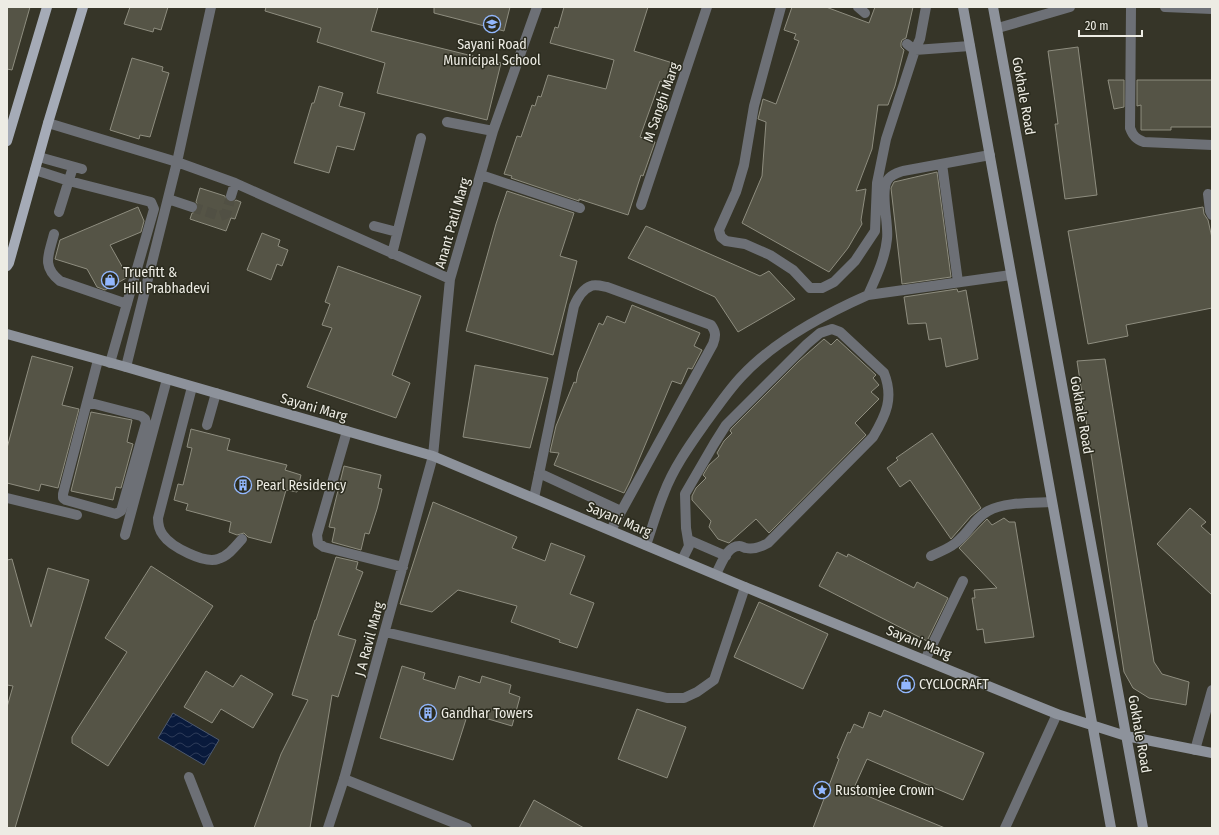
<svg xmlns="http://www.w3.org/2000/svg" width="1219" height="835" font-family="'Fira Sans Condensed',sans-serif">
<defs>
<pattern id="water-waves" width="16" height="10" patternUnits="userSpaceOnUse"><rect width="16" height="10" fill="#091a3c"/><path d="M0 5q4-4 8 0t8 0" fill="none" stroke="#2d3b58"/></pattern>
</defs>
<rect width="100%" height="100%" fill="#363528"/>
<path fill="url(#water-waves)" stroke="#4d596e" d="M173,713L219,740L204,765L158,738Z"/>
<path fill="#555446" stroke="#8e8d7f" d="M7,7H30L12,70L7,69Z
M130,7H168L161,30L154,28L153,32L124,24Z
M266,7H378L371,31L501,63L487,120L377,93L385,63L317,42L321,28L265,11Z
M434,7H510L504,31L434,13Z
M564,7H648L634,51L676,64L670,84L660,81L640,137L655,142L643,176L641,175L628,215L579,199V201L511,178L512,176L504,174L517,136L521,137L532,105L535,106L538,96L541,97L548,75L606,89L614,60L550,43L555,27L558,28Z
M792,7H826L869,23L875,7H913L906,38L902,40L901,43V47L904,50L895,86L888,105H878L872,149L856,191L866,189L861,220L862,224L848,248L829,272L742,223L762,176L766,122L758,119L763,99L776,104L799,41L794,39L796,34L784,30Z
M1078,47L1097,195L1065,199L1055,124H1058L1048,51Z
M132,58L163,67L162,71L169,73L150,137L140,135L139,139L110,130Z
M1108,80H1124V107L1114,109Z
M1137,80H1212V127H1171V130H1141V105L1137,106Z
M319,86L343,93L339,106L365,113L354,150L337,146L329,173L294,163L312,103H314Z
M937,172L951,277L902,284L891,188L894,182Z
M200,188L225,196L226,200L229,202H233L236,200L241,202L235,219L231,218L226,231L190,219L192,213L196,212L198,209V205L196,202Z
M507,191L574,213L560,256L577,261L553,355L466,331L496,224Z
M138,207L144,221L141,232L110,245L128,277L105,290L97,287L87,269L55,259L60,240Z
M1203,207L1204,214L1208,220L1212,238V308L1126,325L1128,336L1088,344L1068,231Z
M646,226L760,276L769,271L795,299L738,332L715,297L628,258Z
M262,233L280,240L278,246L288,250L282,266L277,264L271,280L247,270Z
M338,266L421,296L392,375L410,383L396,418L307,387L332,328L322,325L330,304L325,302Z
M957,289L958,292L966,290L978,359L946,367L941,338L929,340L926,323L908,324L904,297Z
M632,305L700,333L694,346L702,350L692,369L688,368L681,384L672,381L630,481L624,493L554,465L559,453L550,452L556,426L574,382L576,383L578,372L599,323L603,325L607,316L625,323Z
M824,339L831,345L837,339L876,375L873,378L879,385L871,392L879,399L855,423L866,435L769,533L756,519L729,543L718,539L709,527L711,521L692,500V496L696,488L706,478L703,475L709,465L719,456L717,453L724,441L732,433L730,431L731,429L799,361Z
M32,356L73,367L62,405L79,409L58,488L41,484L39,491L7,483V448Z
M1105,359L1154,662L1162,674L1189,682L1186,705L1149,698L1133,688L1124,672L1077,361Z
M475,365L548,378L530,448L463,437Z
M91,412L132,420L127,442L133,444L121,488L116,487L113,500L71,491Z
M191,429L230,439L227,450L287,465L285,470L301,475L297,492L286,490L271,543L248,537L244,533L237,535L229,532L231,522L186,510L188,504L174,500L178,484L183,485L192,448L187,447Z
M932,433L981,508L971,516L951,539L910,480L900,487L887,468L898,460L896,458Z
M344,466L381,475L378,488L382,489L377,509L369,534L365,533L361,550L332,542L335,528L329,527Z
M433,502L517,537L512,548L545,561L551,543L585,556L570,594L594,603L577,648L559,642L560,640L511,622L517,606L458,590L432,612L400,604Z
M1190,508L1206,522L1201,526L1212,536V595L1157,544Z
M1004,518L1009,522H1015L1034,637L985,643L983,629L977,630L972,598H975L974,590L997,588L959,548L987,519L992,525Z
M837,552L847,557L848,554L914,588L917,582L948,598L927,641L819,586Z
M336,557L358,562L356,569L363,572L338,635L356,640L338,697L332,695L310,828H254L281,754L308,700L292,695L315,620H316Z
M12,559L31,627L48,568L89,580L15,828H7V707L13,686L7,685V560Z
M151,566L213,606L108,766L72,743V737L127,652L105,638Z
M759,602L828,634L803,689L734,657Z
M402,666L425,673L423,679L455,689L459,676L480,683L482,676L511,685L509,693L520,697L512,726L468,713L453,760L380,738Z
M206,671L233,687L241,675L273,694L253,728L221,709L212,723L184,707Z
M637,709L686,727L667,778L618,759Z
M884,710L984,753L963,800L867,759L853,790L945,828H813L839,759L837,758L848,732L850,733L854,724L863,728L869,712L881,717Z
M534,800L584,828H519Z"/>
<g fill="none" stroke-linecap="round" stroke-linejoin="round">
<path stroke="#515044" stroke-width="10" stroke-dasharray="10 5" stroke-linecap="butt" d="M192,207L220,216L226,214L231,196"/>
<path stroke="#6d7076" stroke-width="10" d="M781,7L754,106L744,165L736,192L719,230L721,237L726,241L745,244L770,255L793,270L810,288H822L834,282L855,261L875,231L877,183L886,139L915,50L970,46
M858,7L865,13
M907,44L915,50L920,39L926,7
M942,164L958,282
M868,295L1011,275
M539,473L621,511
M7,498L77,515
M534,498L574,306C577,299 583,289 591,286C595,284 602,286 607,287L711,325C716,332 716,336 713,344L611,530
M689,540L726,556
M646,545C652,528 657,510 664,493C673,469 689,446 704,425C716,409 727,392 741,377C773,342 825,314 868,295C876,277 885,259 887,239C889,224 880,193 887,181C890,175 897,173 903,171L990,155
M682,560L689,546L686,528L685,494L714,444L726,425L807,344L820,333L832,329L840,332L884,373C894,398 886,415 873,437L768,543C761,547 754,550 746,548C744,548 742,546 740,546C727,545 721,565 716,574
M344,779L467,828"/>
<path stroke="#6d7076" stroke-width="10" d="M1131,7L1130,128C1133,136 1136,139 1144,142L1212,145
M1165,7L1212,9
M998,28L1070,7
M447,122L493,131
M48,123L177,162L235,183L450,279
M39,157L82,169
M35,170L69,181L151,202L154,209L110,363
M481,175L580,208
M1208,194L1210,211L1212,215
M231,196L235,183
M168,199L192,207
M641,205L707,7
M59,212L73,167
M374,226L397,232
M54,234C49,254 41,266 60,281L127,304
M392,254L421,138
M126,367L177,162L211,7
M192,387L158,518C158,524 159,530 163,535C171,547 205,564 218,559C228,556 235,547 242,539
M87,402L141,416L145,419L146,423L121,511L116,514L66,500L63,498V494L98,360
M207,425L216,393
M347,431L317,535L318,543L324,547L403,567
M125,535L167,379
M931,556C941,551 952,548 960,539C970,530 975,518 988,511C1004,502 1033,503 1051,502
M385,632L667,698H684L697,692L714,680L745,587
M925,660L963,581
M1195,750L1212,690
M189,777L209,828
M328,828L344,779L433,456L450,279L493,131L537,7
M1005,828L1057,714"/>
<path stroke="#8d929b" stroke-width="10" d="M963,7L1111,828
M993,7L1143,828
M7,334L126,367L167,379L433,456L745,587L1057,714L1126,736L1212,753"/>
<path stroke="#a5abb7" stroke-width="10" d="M7,141L47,7
M7,266L9,263L48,123L83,7"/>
</g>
<defs>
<g id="school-ring" transform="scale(0.9)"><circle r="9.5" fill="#2b2b1e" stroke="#92b7fd" stroke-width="1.5"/><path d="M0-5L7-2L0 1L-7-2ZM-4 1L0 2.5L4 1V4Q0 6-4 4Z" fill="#92b7fd"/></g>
<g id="shop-ring" transform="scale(0.9)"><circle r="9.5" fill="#2b2b1e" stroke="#92b7fd" stroke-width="1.5"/><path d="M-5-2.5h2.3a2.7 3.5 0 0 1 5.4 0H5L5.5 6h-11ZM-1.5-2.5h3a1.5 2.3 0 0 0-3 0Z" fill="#92b7fd"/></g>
<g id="building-ring" transform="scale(0.9)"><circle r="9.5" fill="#2b2b1e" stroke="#92b7fd" stroke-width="1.5"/><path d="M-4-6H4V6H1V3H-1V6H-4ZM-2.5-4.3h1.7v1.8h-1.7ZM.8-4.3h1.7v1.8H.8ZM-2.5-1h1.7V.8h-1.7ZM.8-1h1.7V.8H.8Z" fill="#92b7fd"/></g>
<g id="sight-ring" transform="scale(0.9)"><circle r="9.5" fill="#2b2b1e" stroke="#92b7fd" stroke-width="1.5"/><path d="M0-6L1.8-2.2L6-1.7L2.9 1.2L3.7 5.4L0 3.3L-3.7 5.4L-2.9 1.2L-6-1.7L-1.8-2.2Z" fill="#92b7fd"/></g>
</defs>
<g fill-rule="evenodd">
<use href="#school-ring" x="492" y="24"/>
<use href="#shop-ring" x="110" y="280"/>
<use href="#building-ring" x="243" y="485"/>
<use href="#shop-ring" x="906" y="684"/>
<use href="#building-ring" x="428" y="713"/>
<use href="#sight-ring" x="822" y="790"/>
</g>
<g text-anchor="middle" stroke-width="3" stroke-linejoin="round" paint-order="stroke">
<g font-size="14" fill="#edece4" stroke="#2b2b1e" text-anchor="start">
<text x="492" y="49" text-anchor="middle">Sayani Road<tspan x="492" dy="16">Municipal School</tspan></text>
<text x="123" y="277">Truefitt &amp;<tspan x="123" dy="16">Hill Prabhadevi</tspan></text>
<text x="256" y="490">Pearl Residency</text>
<text x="919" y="689">CYCLOCRAFT</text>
<text x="441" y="718">Gandhar Towers</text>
<text x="835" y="795">Rustomjee Crown</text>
</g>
<g font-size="14" fill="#edece4" stroke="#2b2b1e">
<text transform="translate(1024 96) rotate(80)" y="5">Gokhale Road</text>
<text transform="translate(661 102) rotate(-71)" y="5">M Sanghi Marg</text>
<text transform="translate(452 223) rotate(-74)" y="5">Anant Patil Marg</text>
<text transform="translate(314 407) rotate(16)" y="5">Sayani Marg</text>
<text transform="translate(1082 415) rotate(80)" y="5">Gokhale Road</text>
<text transform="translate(619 519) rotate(23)" y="5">Sayani Marg</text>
<text transform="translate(369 639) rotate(-75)" y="5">J A Ravil Marg</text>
<text transform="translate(919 642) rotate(22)" y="5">Sayani Marg</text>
<text transform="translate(1140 734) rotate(80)" y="5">Gokhale Road</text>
</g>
</g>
<rect width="1219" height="835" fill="none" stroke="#edece4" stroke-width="16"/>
<path d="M1079 30v6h63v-6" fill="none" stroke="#edece4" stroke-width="2"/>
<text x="1085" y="30" font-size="12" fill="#edece4" stroke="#2b2b1e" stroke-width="3" paint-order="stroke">20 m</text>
</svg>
